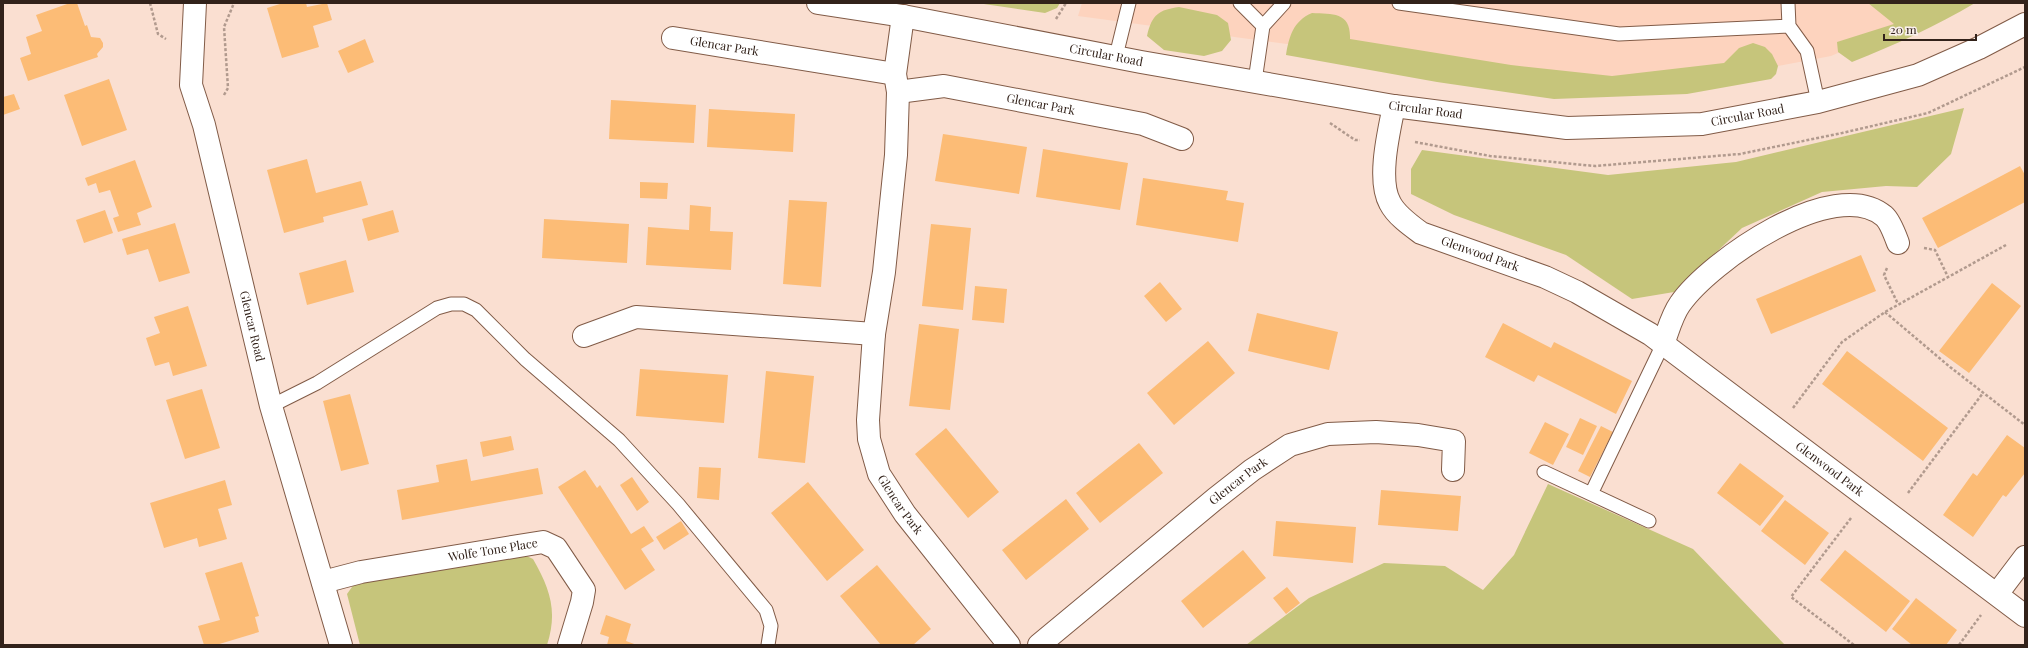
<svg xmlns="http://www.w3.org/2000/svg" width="2028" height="648" font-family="'Playfair Display',serif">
<rect width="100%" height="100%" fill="#fadfd1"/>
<path fill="#fdd3be" d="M1082,3H1884L1904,24L1831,56L1757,70L1567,91L1302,46L1078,16Z"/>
<path fill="#c6c57b" d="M977,3H1060L1057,8L1045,13Z
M1868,3H1975C1936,26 1895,45 1852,62L1838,52L1837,42L1894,24Z
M1179,7L1217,15L1228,23L1231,40L1222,51L1204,56L1164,50L1147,36C1152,14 1159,10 1179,7Z
M1312,13C1333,14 1351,12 1350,39L1511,65L1612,76L1724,63L1739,48L1753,43L1765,47L1772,54L1778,66L1776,74L1771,79L1687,94L1554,99L1437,82L1286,55C1289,37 1293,21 1312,13Z
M1964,108L1951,154L1917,187L1886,186L1822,192L1742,228L1674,292L1632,299L1566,255L1454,215L1411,194V169L1422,150L1608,175L1736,162Z
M1548,484L1693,549L1785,645H1246L1309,598L1384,563L1445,566L1483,590L1514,555Z
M514,550L533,559C550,589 558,611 547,645H360L347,594L357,580Z"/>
<path fill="#fcbc76" d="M70,3H77L85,26L87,25L91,37L100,38L103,43V47L97,54L98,57L28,81L20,58L31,54L26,37L42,31L36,15Z
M283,3H306L307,7L327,3L332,20L313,26L319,47L282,58L267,8Z
M365,39L374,62L348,73L338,51Z
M109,79L127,130L82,146L64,95Z
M14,94L20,109L3,115V97Z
M611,100L696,105L694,143L609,139Z
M709,109L795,114L793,152L707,147Z
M943,134L1027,147L1019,194L935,181Z
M1043,149L1128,163L1120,210L1036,197Z
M307,159L316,193L361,181L368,205L323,217L324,222L284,233L267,170Z
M135,160L152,207L137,213L141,225L118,232L113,218L119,216L110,190L99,193L96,183L88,186L85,178Z
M2020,166L2025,175V202L1938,248L1922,218Z
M1143,178L1228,191L1226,200L1244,203L1238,242L1136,225Z
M640,182L668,183L667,199L640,198Z
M789,200L827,202L821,287L783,284Z
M690,205L711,207L710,231L733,232L731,270L646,265L648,227L689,230Z
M105,210L113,233L84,243L76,220Z
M393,210L399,232L368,241L362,219Z
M544,219L629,224L627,263L542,258Z
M175,223L190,273L159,282L148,249L127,255L122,239Z
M931,224L971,228L963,310L922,306Z
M1861,255L1876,291L1771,334L1756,299Z
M346,260L354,292L307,305L299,273Z
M1160,282L1182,309L1166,322L1144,296Z
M1992,283L2021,306L1969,373L1939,351Z
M975,286L1007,289L1004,323L972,320Z
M188,306L207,366L173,376L169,362L155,366L146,338L160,333L154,317Z
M1257,313L1338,332L1329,370L1248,351Z
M1503,323L1551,348L1554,342L1632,381L1616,414L1538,375L1534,382L1485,357Z
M919,324L959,329L950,410L909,406Z
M1208,341L1235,373L1174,425L1147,393Z
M1847,351L1948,428L1923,461L1822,384Z
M640,369L728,375L724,423L636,416Z
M766,371L814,376L805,463L758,458Z
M202,389L220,448L185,459L166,400Z
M350,394L369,464L341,471L323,401Z
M1580,418L1597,426L1583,455L1566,447Z
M1545,422L1569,434L1553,465L1529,453Z
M1601,426L1613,432L1590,477L1578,471Z
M946,428L999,492L968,518L915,454Z
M2007,435L2025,448V473L2006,497L2003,495L1973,537L1943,515L1973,473L1977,476Z
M511,436L514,450L483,457L480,442Z
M1139,443L1163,473L1100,523L1076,493Z
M467,459L471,481L538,468L543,494L402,520L397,490L439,482L436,465Z
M1740,463L1784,496L1760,526L1717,493Z
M699,467L721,468L719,500L697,498Z
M585,470L597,488L600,485L631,534L644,526L654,541L641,549L655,570L625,590L558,487Z
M632,477L649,502L637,511L620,485Z
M225,480L232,505L218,509L227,539L199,547L197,538L164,548L150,503Z
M808,482L864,550L827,581L771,513Z
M1381,490L1461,496L1458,531L1378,525Z
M1066,499L1089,529L1026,580L1002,550Z
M1785,500L1829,533L1805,565L1761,531Z
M681,521L689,534L664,550L656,537Z
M1276,521L1356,527L1353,563L1273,556Z
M1243,550L1266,578L1203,628L1181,601Z
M1845,550L1910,601L1886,632L1820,580Z
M242,562L259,616L255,617L259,632L216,645H204L198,626L220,620L205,573Z
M877,565L931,629L913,645H881L840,596Z
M1287,587L1300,603L1286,614L1273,598Z
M1916,598L1957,630L1946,645H1912L1892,629Z
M606,615L631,624L626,641L637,645H607L609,637L600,634Z"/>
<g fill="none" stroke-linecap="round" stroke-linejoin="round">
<g stroke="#815b47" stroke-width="15">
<path id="lane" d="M1240,3L1263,26L1284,3
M1399,3L1619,34L1789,26L1807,51L1818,102
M1788,3L1789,26
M1116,56L1129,3
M1255,81L1263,26
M271,406L317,383L437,308L451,304H464L476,310L525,359L619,440L678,504L766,610L771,626L768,645
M1544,472L1649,521
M1591,494L1663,344"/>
</g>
<g stroke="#815b47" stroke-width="24">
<g id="street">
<path id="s1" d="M903,16L895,74L898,92L896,155L884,272L874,334L868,420L869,439L879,474L905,514L1009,645"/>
<path id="s2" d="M673,38L895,74"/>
<path id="s3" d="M898,92L944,86L1143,124L1182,139"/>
<path id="s4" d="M1394,106C1389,131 1377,180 1390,203C1396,215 1410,225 1421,233L1545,277L1577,292L1650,334L2025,616"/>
<path d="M584,336L636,317L874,334"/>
<path d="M1663,344C1668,331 1672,315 1680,304C1709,262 1834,174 1884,216C1890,221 1895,235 1898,243"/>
<path id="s5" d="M323,582L361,572L543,542L556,548L584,590L582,602L569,645"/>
<path d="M1997,594L2025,557"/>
<path id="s6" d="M1039,645L1215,499L1252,470L1290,445L1328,434L1376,432L1418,435L1454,441L1453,470"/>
</g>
</g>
<g stroke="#815b47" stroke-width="24">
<g id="secondary">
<path id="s7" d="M195,3L191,85L204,125L271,406L341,645"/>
<path id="s8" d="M818,3L903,16L1141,62L1394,106L1567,128L1702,124L1818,102L1918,75L1979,48L2025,24"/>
</g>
</g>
<path stroke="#b19a8e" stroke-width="2.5" stroke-dasharray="3 2" stroke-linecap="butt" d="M150,3L158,34L166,39
M1056,19L1066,3
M224,95L228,88L224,27L234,3
M1330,123L1355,140H1360
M1415,142L1490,156L1595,166L1740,154L1842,133L1928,113L2025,67
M1924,248L1935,250L1948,277
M1887,268L1884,275L1898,304
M1885,312L1950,367L2025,425
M1793,408L1842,342L1885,312L2006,245
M1908,493L1983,393
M1851,518L1791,597L1854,645
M1959,645L1981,615"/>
<use href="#lane" stroke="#fff" stroke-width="13"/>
<use href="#street" stroke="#fff" stroke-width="22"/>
<use href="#secondary" stroke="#fff" stroke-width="22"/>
</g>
<g text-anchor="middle" stroke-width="3.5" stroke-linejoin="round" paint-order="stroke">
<g font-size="12" fill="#32221a" stroke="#faf0ec">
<text dy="4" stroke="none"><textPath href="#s2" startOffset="52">Glencar Park</textPath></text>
<text dy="4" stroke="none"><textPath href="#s8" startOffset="293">Circular Road</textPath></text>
<text dy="4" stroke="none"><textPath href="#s3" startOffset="145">Glencar Park</textPath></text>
<text dy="4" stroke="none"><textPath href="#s8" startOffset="617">Circular Road</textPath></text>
<text dy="4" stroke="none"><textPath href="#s8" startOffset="941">Circular Road</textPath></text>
<text dy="4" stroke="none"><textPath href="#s4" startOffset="205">Glenwood Park</textPath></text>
<text dy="4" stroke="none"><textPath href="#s7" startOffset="331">Glencar Road</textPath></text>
<text dy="4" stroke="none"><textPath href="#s4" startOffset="618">Glenwood Park</textPath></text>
<text dy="4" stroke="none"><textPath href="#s6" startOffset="258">Glencar Park</textPath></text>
<text dy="4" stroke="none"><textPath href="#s1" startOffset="499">Glencar Park</textPath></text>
<text dy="4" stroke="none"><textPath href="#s5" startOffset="173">Wolfe Tone Place</textPath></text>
</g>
</g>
<rect width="2028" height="648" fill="none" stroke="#32221a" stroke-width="8"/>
<path d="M1884 34v6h92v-6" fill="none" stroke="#32221a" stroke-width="2"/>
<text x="1890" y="34" font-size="12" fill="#32221a" stroke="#faf0ec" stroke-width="3" paint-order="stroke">20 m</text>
</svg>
